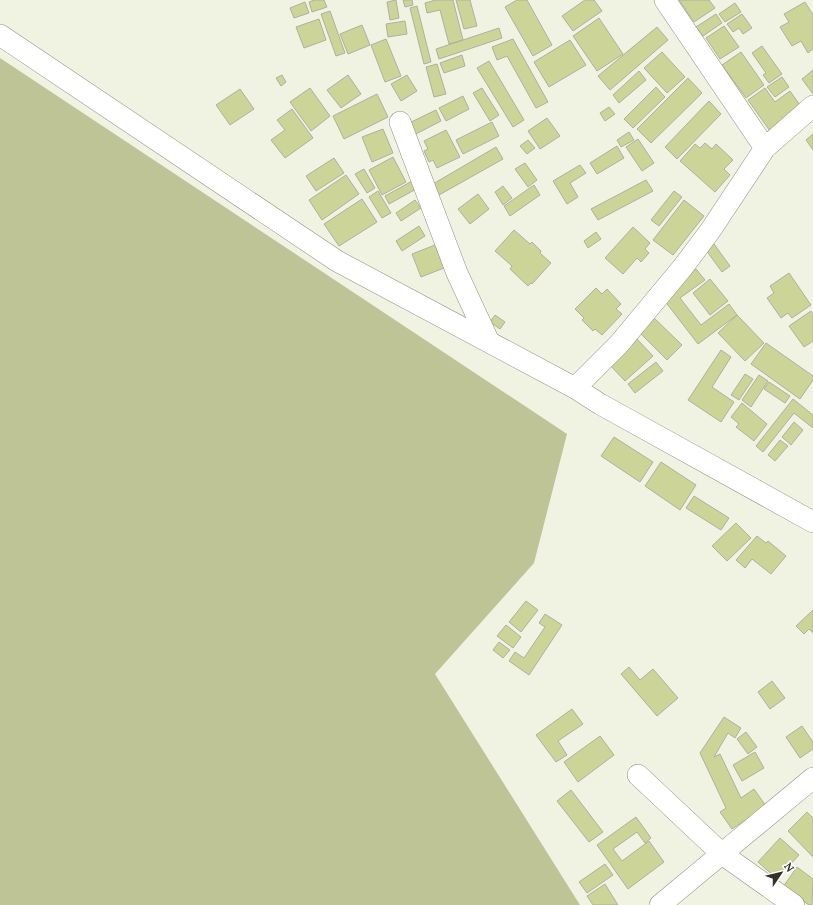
<svg xmlns="http://www.w3.org/2000/svg" width="813" height="905" font-family="Lora,serif">
<rect width="100%" height="100%" fill="#f0f3e2"/>
<path fill="#bfc497" d="M0,58L567,434L534,563L435,674L580,905H0Z"/>
<path fill="#cdd498" stroke="#aeb0a1" d="M314,0H324L327,7L312,12L309,2Z
M396,0L399,18L390,20L387,2Z
M403,0H412L413,5L405,7Z
M436,0H453L463,40L449,44L440,10L427,13L425,3Z
M456,0H470L477,26L464,29Z
M517,0H527L552,45L533,56L505,7Z
M585,0H594L602,11L573,31L562,16Z
M679,0H709L715,8L694,22Z
M305,2L309,13L294,18L290,8Z
M805,2L813,15V49L808,53L801,41L792,46L780,27L789,22L784,14Z
M735,3L741,12L725,22L719,14Z
M417,6L431,62L424,64L410,8Z
M330,11L345,53L336,56L321,14Z
M716,14L722,23L703,36L696,27Z
M742,14L752,28L743,34L739,28L733,32L727,24Z
M599,18L623,54L597,71L573,36Z
M319,19L326,40L304,48L296,27Z
M405,21L407,34L388,37L386,24Z
M362,25L370,45L348,54L340,34Z
M724,26L739,47L720,59L706,38Z
M657,27L668,40L610,90L598,76Z
M499,28L502,38L439,59L436,49Z
M386,39L401,76L385,82L371,45Z
M513,39L548,102L536,108L507,56L497,60L492,47Z
M570,40L586,65L549,87L534,62Z
M762,46L782,74L769,83L763,75L766,73L752,53Z
M662,52L685,77L667,93L644,68Z
M741,52L764,85L746,98L722,65Z
M462,55L465,66L444,73L440,63Z
M489,61L524,120L513,127L477,68Z
M437,64L446,94L434,97L426,67Z
M813,70V94L802,79Z
M639,71L646,80L619,103L613,95Z
M282,75L286,82L281,86L276,78Z
M348,75L361,94L341,108L327,90Z
M407,75L417,91L401,101L391,84Z
M782,77L789,87L775,97L767,87Z
M688,78L702,93L651,143L637,129Z
M656,87L665,97L633,128L624,119Z
M310,88L330,116L311,131L290,102Z
M482,88L499,115L490,121L473,93Z
M765,88L775,102L790,91L802,108L770,131L748,100Z
M240,89L254,109L230,125L216,105Z
M377,94L388,117L344,139L333,116Z
M463,96L469,109L446,121L439,108Z
M709,101L721,114L677,159L665,147Z
M609,107L615,114L605,121L600,113Z
M292,109L313,138L285,158L271,140L285,130L277,120Z
M436,110L441,121L412,136L407,124Z
M547,118L560,136L540,149L528,131Z
M492,122L499,136L463,154L456,140Z
M383,129L393,153L372,162L362,137Z
M446,130L460,157L437,168L433,160L429,162L424,151L428,149L424,141Z
M629,132L634,140L621,147L617,140Z
M813,134V150L806,140Z
M638,139L654,163L642,171L626,147Z
M528,140L535,148L527,154L520,146Z
M705,143L712,149L716,144L733,160L724,169L730,175L715,192L680,161L695,144L700,148Z
M617,146L624,158L597,174L590,163Z
M496,147L503,159L439,195L433,184Z
M393,157L406,182L382,195L369,170Z
M334,158L344,173L316,191L306,176Z
M525,163L537,180L528,187L515,169Z
M580,165L586,173L570,183L578,197L567,204L553,181Z
M364,169L375,188L367,193L355,174Z
M346,175L359,194L322,220L309,200Z
M414,180L418,188L389,204L385,196Z
M646,180L653,191L598,220L591,209Z
M534,185L540,195L510,216L504,206Z
M503,186L512,198L503,205L495,192Z
M378,191L391,213L382,218L369,197Z
M674,191L682,197L659,226L651,220Z
M478,194L489,209L470,224L458,209Z
M362,199L377,222L339,246L324,224Z
M415,200L421,208L401,221L396,213Z
M684,200L704,216L673,255L653,240Z
M419,226L425,236L402,251L396,241Z
M633,227L650,243L645,249L649,253L641,262L637,258L623,274L605,258Z
M514,230L530,244L532,242L541,251L540,253L551,263L532,284L531,283L528,286L510,269L512,266L495,251Z
M596,232L601,239L588,248L584,241Z
M714,244L730,266L722,272L706,250Z
M435,245L444,268L421,277L412,254Z
M696,269L705,280L680,298L701,325L729,304L737,315L698,344L661,296Z
M789,273L811,305L792,318L788,313L781,318L767,298L774,293L770,286Z
M710,279L728,301L710,315L693,293Z
M596,288L602,294L607,289L621,304L616,309L622,314L602,335L595,329L593,331L582,320L584,318L575,309Z
M811,311L813,314V341L804,347L789,326Z
M495,315L505,322L500,329L490,322Z
M737,315L764,343L745,361L718,333Z
M652,316L682,345L667,360L638,331Z
M635,337L653,356L625,381L607,362Z
M766,343L813,376V380L800,399L751,364Z
M721,350L731,357L712,387L734,402L721,422L688,400Z
M656,362L663,371L635,393L628,384Z
M745,374L753,379L739,400L731,395Z
M759,375L768,381L751,407L742,400Z
M769,382L790,396L785,403L764,389Z
M793,399L813,415V428L794,413L763,452L756,446Z
M742,403L767,424L754,441L736,427L739,424L731,417Z
M794,422L803,430L791,445L782,437Z
M614,437L653,462L640,482L601,456Z
M780,440L788,446L775,461L768,455Z
M661,462L696,485L680,510L645,486Z
M694,496L729,518L721,530L686,508Z
M736,523L751,538L727,561L712,546Z
M757,536L766,543L768,541L786,556L771,574L752,559L745,568L736,560Z
M526,601L538,610L521,632L509,622Z
M813,610V633L809,629L804,634L796,626Z
M545,614L562,625L529,675L509,661L515,652L524,658L545,627L539,623Z
M506,625L521,637L513,648L497,636Z
M499,642L510,650L503,658L493,650Z
M629,667L640,680L653,669L678,698L657,716L621,674Z
M772,681L785,698L770,709L758,692Z
M572,709L583,724L558,741L567,755L556,762L536,735Z
M724,717L741,728L735,738L728,733L714,757L720,754L741,798L754,789L766,806L732,829L720,812L726,808L700,753Z
M802,726L813,742V749L800,758L786,737Z
M746,732L757,747L748,754L737,739Z
M600,736L614,755L578,782L564,762Z
M755,752L764,768L742,781L733,765Z
M571,790L603,832L589,842L557,801Z
M807,812L813,818V857L788,831Z
M636,817L651,838L645,843L637,832L613,849L622,861L649,841L664,862L628,889L597,845Z
M780,838L799,855L777,879L758,862Z
M605,864L613,875L587,893L579,882Z
M797,867L813,879L812,905H809L783,887Z
M605,884L618,905H593L587,896Z"/>
<g fill="none" stroke-linecap="round" stroke-linejoin="round">
<g stroke="#909383" stroke-width="22">
<path id="minor" d="M665,0L765,148
M0,35L337,261L575,388L600,404L813,522
M400,122L457,273L489,342
M575,388L619,344L683,267L710,231L765,148L813,106
M638,775L722,854L794,905
M660,905L813,778"/>
</g>
<use href="#minor" stroke="#fff" stroke-width="21"/>
</g>
<g transform="translate(781 873) rotate(55)" stroke="#ffffff" stroke-width="3" paint-order="stroke">
<path d="M0-3L7 15L0 10L-7 15Z" fill="#31322c"/>
<text y="-6" font-size="11" font-weight="bold" text-anchor="middle" fill="#31322c">N</text>
</g>
</svg>
